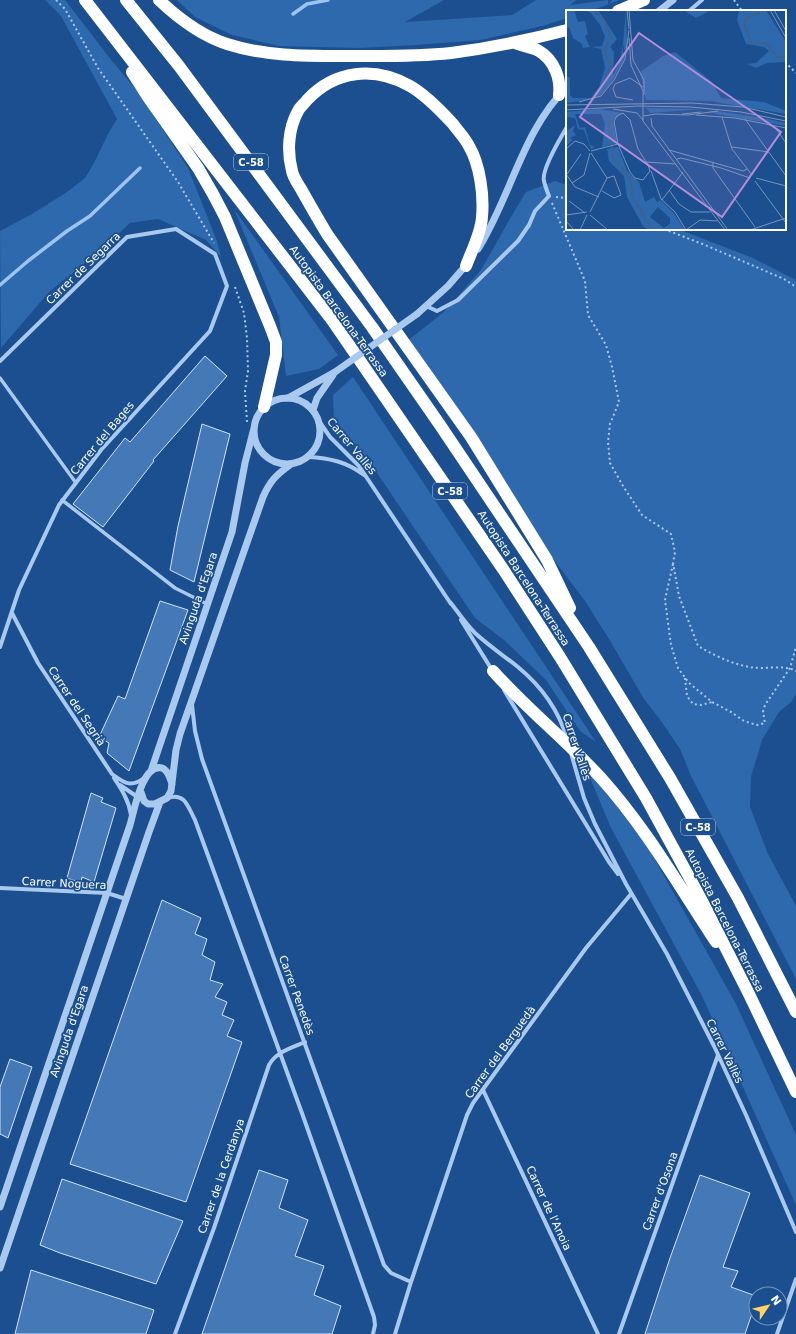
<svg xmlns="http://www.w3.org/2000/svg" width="796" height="1334" font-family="'DejaVu Sans',sans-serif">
<rect width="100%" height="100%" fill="#1b4f8f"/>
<path fill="#2e69ad" d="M45,0H65L112,61L138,92L188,168L217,241L221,257L206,240L158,219L130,223L95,255L49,292L1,348L0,231L32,214L67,192L85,178L94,163L108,134L117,119L61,16Z
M177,0H444L405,22L512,15L536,0H576L570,5L608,0V5L612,0H620L590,11H567V18L546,25L481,40L416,45L359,48L279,46L232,35L195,17Z
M555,181L567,185V229H678L753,258L796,280V694L791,702L779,712L762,740L751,777L750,807L768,854L796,906V979L691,776L680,749L661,721L644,699L609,639L585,601L544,547L402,345L444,312L481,270L515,210L526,192Z
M234,209L338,355L319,369L286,376L279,317Z
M353,377L596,742L580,731L546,680L504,640L475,618L371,464L334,424L333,395Z
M587,770L640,833L736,1004L796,1135V1205L702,996L610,826Z"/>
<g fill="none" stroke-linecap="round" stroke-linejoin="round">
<path stroke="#9cc4f0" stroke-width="3.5" d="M293,14L307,4L328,0
M0,285L28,261L67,231L90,216L140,168"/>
</g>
<path fill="#4478b7" stroke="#cfe3fa" d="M205,356L227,376L153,460L154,461L103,527L73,504L125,438L130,442Z
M202,424L230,434L194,582L170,570L178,526Z
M160,601L188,610L129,771L107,753L109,743L99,737L118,696L125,699Z
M91,793L103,798L101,802L116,808L94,882L82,877L81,883L67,878Z
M162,900L201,918L195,934L207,939L202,955L215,962L210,980L223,984L215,997L227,1002L222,1015L234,1020L227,1036L242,1042L186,1202L70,1164Z
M10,1059L32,1067L8,1138L0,1134V1087Z
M259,1170L288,1180L279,1208L308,1220L295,1256L324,1266L314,1295L341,1306L332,1334H202Z
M700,1175L750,1193L723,1267L738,1271L731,1287L756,1296V1302L745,1334H645L670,1258Z
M62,1179L183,1221L156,1284L60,1253L40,1245Z
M31,1270L154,1310L146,1334H15Z"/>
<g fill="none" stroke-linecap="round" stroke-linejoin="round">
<path stroke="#a9c9ee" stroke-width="2" stroke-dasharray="2 3" stroke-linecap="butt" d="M56,0L65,9L98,68L178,182L214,243
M734,0L742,11
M785,62L796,73
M556,197L567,198
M552,203L585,281L588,315L606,345L612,367L619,402L610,424L608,442L610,463L623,486L642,515L671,534L675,552L673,563L679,596L698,646C714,655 731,664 750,667C765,670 783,664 796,671
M664,229L705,245L784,279L796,287
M235,287L244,313L247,338L248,371L245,391L247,422
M673,564L665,600L671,645L678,668L689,683L712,702L731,712L744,721L757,725L765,723L763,712L765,705L790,668L796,647
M685,678L687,696L693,704L701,705L712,702"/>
<path stroke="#a9c9ee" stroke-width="3.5" d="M0,378L76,483
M62,500L175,588L207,604"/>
<path stroke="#a9c9ee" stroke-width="4" d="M689,11L702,0
M426,306L437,311L458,300L518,241L529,225L535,211L549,196C547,191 545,186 544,181C541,170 561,137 567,127
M0,361L127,237L176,229L215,254L227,286L210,331L101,450L59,505L19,590L0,647
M319,421L330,437L359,466L451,604
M308,457C330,458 347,462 364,475
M450,602C458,612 465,623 475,633C488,645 504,656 518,667C541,686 559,711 567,739
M12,613L38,663L112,774C124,783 131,788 144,778
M461,620L492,670
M504,690L609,862L618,874
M192,705L195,731L202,759L328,1108L384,1265L391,1273L411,1282
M571,753L584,798L595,824L626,884L667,954L714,1046L746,1115L796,1232
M114,778C122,790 129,801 131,815
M120,785L139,798
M168,798C185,792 188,807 195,820L303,1116L374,1317L375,1325L373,1334
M0,888L107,893L126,899
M483,1090L598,1334
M175,1334L214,1228L269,1065C276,1052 291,1048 305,1042
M395,1334L411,1282L467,1115L473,1103L586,948L631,894
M619,1334L718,1055
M777,1334L796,1279"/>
<path stroke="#a9c9ee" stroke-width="7" d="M659,11L673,0
M478,249C511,197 522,131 567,87
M417,314L448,286L467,264
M254 431a33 33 0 1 1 66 0a33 33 0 1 1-66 0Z
M288,398L335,372
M313,410L317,398L333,375
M151,771L232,532L245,463L254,428
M141,792L144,801L148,804H155L167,798L171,791L176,750L180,734L263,497C270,481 276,475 290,465
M0,1207L130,825C134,812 142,763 162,768C168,770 170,778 172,784
M0,1268L149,832L160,802"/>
<path stroke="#fff" stroke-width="12" d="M85,0L332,320L503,569L560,657L646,798L700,897L749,994L796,1092
M126,0L179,66L372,327L440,425L589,647L670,778L738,898L796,1012
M159,0C178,18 202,36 227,44C264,56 303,56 342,56C378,56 415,57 451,53C490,48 529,40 567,30
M618,11L644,0
M515,43C522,46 532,47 539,51C554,60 561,78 559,95
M132,72L148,97L198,168L213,194L225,217L270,326L276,342V355L264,407
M466,266C472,250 481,233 482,217C484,195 480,165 469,146C465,138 458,131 453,124C442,112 424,94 410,86C374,66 335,70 307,100C304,104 300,107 298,111C288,129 287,152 292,171C293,177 298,184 301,189C310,205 318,219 327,234L471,437L547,560L570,608
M493,671C527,709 567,741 601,778C646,828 679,886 716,942"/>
<path stroke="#a9c9ee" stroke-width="7" d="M335,372L417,314"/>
</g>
<g text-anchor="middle" stroke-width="3.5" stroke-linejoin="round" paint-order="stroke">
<g fill="#1b4f8f" stroke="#bbcadd" stroke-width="1">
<rect x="234" y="154" width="34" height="16" rx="3"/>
<rect x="433" y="483" width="34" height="16" rx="3"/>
<rect x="681" y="819" width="34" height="16" rx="3"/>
</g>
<g font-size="10" font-weight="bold" fill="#fff">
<text x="251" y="166">C-58</text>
<text x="450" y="495">C-58</text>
<text x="698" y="831">C-58</text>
</g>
<g font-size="11" fill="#fff" stroke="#1b4f8f">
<text transform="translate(83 268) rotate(-44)" y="4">Carrer de Segarra</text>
<text transform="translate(339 311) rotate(54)" y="4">Autopista Barcelona-Terrassa</text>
<text transform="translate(102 438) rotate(-50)" y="4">Carrer del Bages</text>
<text transform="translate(352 446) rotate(50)" y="4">Carrer Vallès</text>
<text transform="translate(524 578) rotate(57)" y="4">Autopista Barcelona-Terrassa</text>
<text transform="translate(198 598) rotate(-71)" y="4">Avinguda d'Egara</text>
<text transform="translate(77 706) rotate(56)" y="4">Carrer del Segrià</text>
<text transform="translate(577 747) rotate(72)" y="4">Carrer Vallès</text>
<text transform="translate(64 883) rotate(3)" y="4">Carrer Noguera</text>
<text transform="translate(725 920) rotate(63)" y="4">Autopista Barcelona-Terrassa</text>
<text transform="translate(297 995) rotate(70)" y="4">Carrer Penedès</text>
<text transform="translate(69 1031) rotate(-71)" y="4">Avinguda d'Egara</text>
<text transform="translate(725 1051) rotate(64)" y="4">Carrer Vallès</text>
<text transform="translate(500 1052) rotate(-54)" y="4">Carrer del Berguedà</text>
<text transform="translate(221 1176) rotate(-71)" y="4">Carrer de la Cerdanya</text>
<text transform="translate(660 1191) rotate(-70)" y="4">Carrer d'Osona</text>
<text transform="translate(549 1208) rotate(65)" y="4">Carrer de l'Anoia</text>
</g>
</g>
<g transform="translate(566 10)">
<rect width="220" height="220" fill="#1b4f8f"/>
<path d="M0,0H8L12,12L19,11L22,24L19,26L24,37L17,38L16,34L7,28L3,17L0,19ZM19,0H32L51,29L44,37L48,42L47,65L53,54L57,34V46L59,42L57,34L60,1L61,35L57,51L45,73L35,85L22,90L0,93V65L4,68V85L7,88H25L33,77L39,58L35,39L26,37L36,36L39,27L34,15L25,3ZM117,0H145L130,8ZM173,0H200L220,32V52L201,53L190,58L181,54L190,53L203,41L198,37L180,34L171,10ZM109,42L146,72L155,88L198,92L220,101V104L144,91L80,90L74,62L97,46ZM80,98L137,99L84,103ZM34,99L57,103L47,110L51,133L36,137L39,114L35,104H9L14,118L19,117L24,135L29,137L25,139L18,120L12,119L9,108L0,107V102ZM150,101L197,108L220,113V116L139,102ZM9,115L7,121L10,125L4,128L7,130L0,136V118L2,120ZM52,137L61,161L73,172L79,192L88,187L91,192L94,190L107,202L119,220H82L77,216L61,187L58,166L43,151L41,139ZM92,197L104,208V214L98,218L84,207Z" fill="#2e69ad" fill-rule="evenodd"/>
<path fill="none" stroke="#3c6290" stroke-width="2" d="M28,0L39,12L45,28L38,40L45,55L37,77M196,0L193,4L181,7L178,13L185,33H200L211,47H220M42,105L47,146L65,171L66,185L86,220"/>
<path fill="none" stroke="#7695bc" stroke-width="1" d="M61,0L63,19M63,0L67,50L78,70V85M204,0L220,28M208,0L220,21M63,28L65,55L77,81V111L159,220M67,90L50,87L47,79L49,74L64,68L77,77M13,92L35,86L48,70L59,49L63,20M0,95L126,93L177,97L220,107M47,99L71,103L77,110M0,100L72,96L125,97L175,102L220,111M57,103L64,110L72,139L82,155L84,161L77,170L69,168L64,162L52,134L48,111L51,106ZM116,104L135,102M122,105L152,101M130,105L169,108L220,118M77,106L90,104L122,105M156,107L166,139L186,165M85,108L86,116L162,220M179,109L220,166M208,116L220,133M166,137L203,142M0,139L9,131L18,134L24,141M103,140L177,161L181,159M25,141L52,134M111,149L115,148L155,158L184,168M80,152L110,154M147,152V158L189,217M85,161L95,189L109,202L120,220M0,164L9,177L33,187M1,164L15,144M190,168L220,176M189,171L220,213M6,173L18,165L24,143M103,180L113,194L125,202H144M36,181L48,188L55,185L48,166L41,168M96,190L117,162M3,191L19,203M24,202L41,168L25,143M0,205L21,202M24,205L42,220M0,211L8,220M14,220L21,205M120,220L134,210L151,211M184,220L220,208"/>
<path fill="#b68bdc" fill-opacity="0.15" stroke="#b68bdc" stroke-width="2" d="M73,23L215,122L156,207L14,107Z"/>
<rect width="220" height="220" fill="none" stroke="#fff" stroke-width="2"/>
</g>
<g transform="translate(768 1306) rotate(55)"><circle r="19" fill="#1b4f8f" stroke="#7695bc"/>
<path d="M0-3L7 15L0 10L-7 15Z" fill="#ffd166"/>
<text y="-6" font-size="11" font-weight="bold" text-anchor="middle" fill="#ffffff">N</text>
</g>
</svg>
